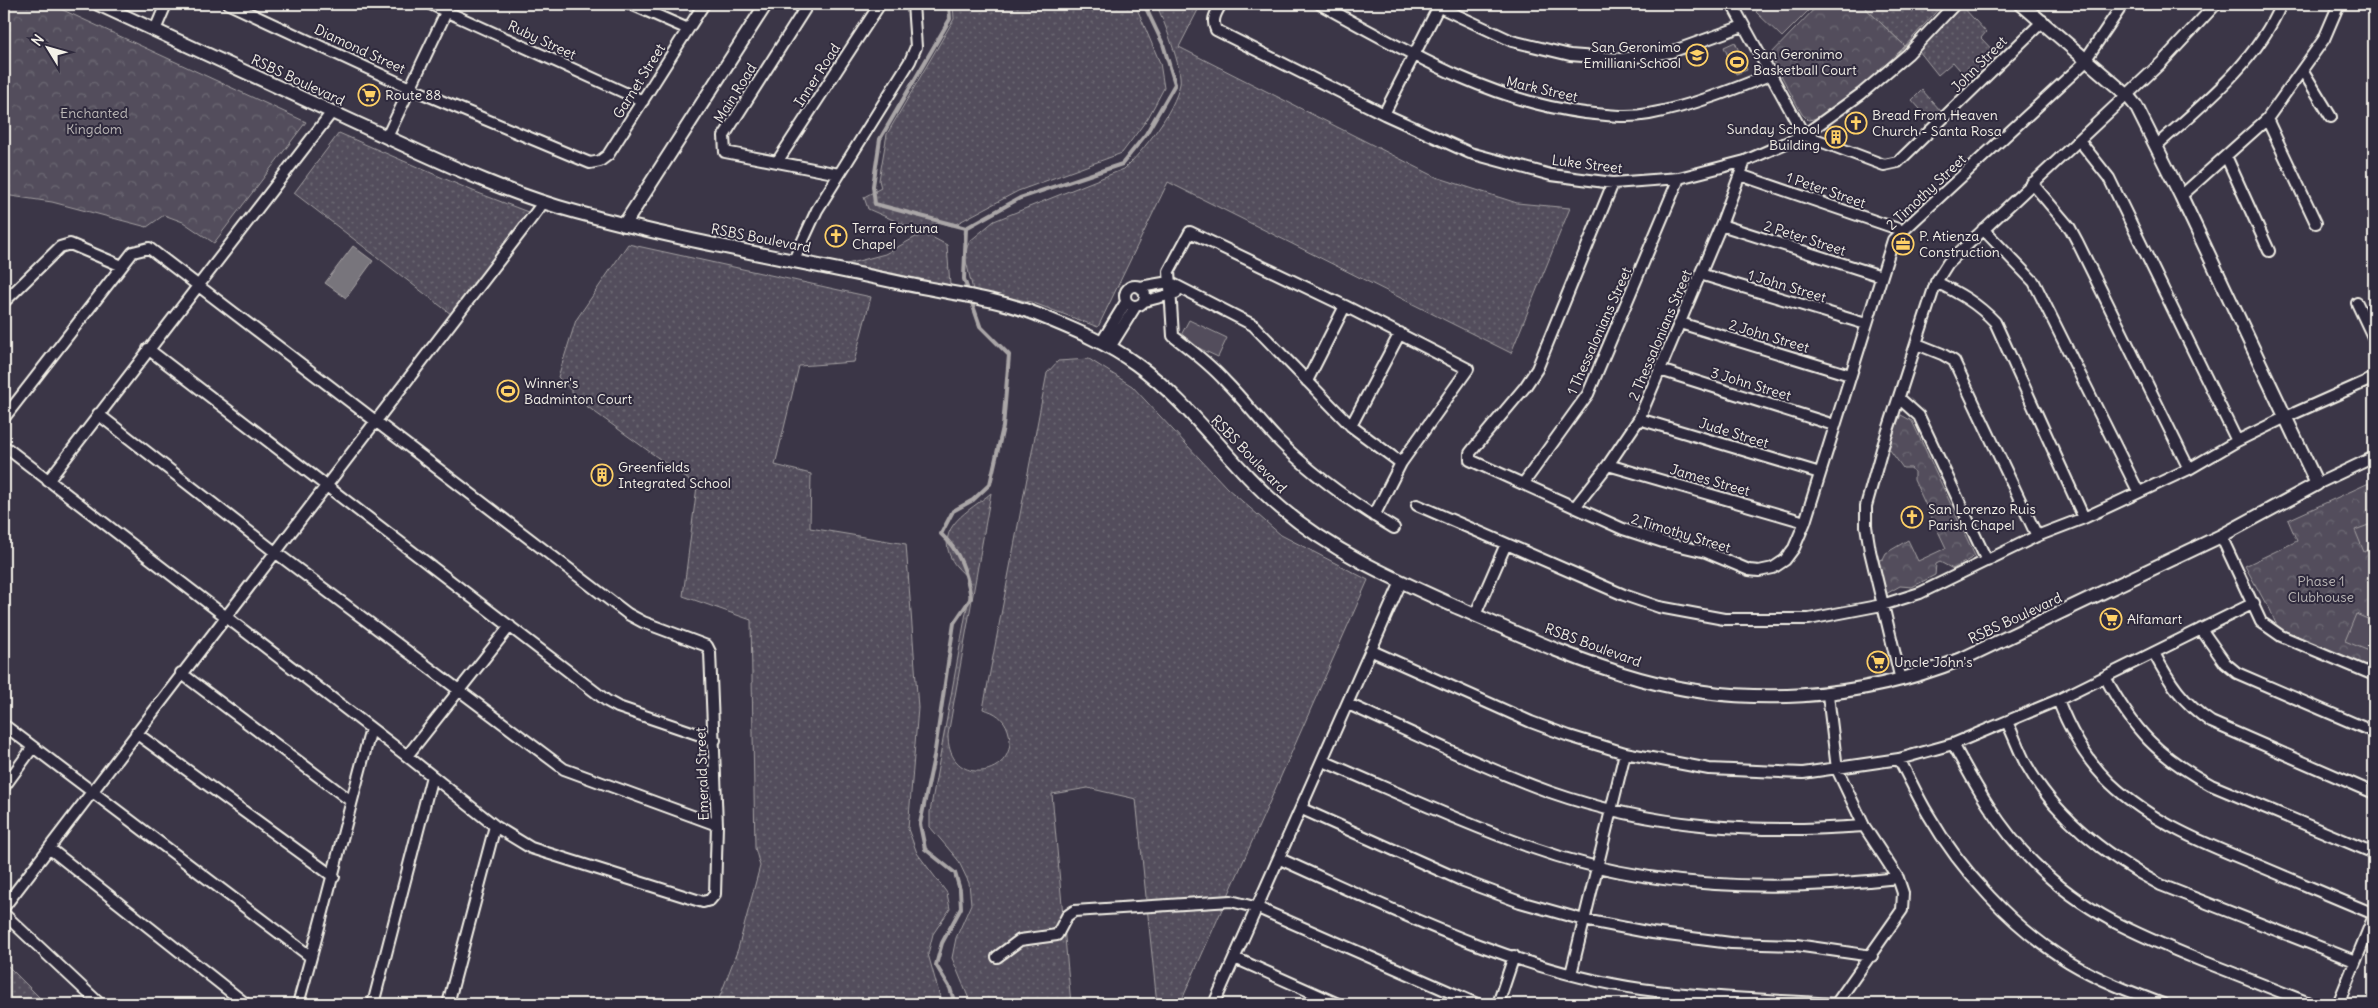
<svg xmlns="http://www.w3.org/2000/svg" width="2378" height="1008" font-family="Delius,sans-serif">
<defs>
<pattern id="grass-dots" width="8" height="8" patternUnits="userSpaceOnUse" patternTransform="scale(1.25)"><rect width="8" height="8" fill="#534e5c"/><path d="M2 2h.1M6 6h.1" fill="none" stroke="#6c6873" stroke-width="1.8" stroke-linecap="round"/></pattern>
<pattern id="forest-crowns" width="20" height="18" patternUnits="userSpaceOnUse" patternTransform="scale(1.25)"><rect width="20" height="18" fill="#534e5c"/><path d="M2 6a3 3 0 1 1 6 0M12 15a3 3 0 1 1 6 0" fill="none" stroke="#6c6873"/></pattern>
</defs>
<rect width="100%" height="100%" fill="#3b3647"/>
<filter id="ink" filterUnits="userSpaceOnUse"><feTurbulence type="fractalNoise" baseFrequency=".02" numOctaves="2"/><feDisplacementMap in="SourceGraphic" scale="10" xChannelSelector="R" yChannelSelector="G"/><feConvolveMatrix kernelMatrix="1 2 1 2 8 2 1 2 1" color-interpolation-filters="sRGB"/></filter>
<g filter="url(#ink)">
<path fill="url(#grass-dots)" stroke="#a4a0a2" d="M953,4H1135L1160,63L1164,88L1148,118L1122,153L1018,191L952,226L939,222L924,233L947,245L950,285L847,264L885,254L923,233L868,209L864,197L881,188L879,180L887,134L954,19Z
M1156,4H1201L1179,47L1436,177L1517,203L1570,208L1511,353L1168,182L1098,327L1031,302L973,290L964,253L970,241L994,221L1124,169C1144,150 1174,112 1180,84C1183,70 1163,18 1156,4Z
M1861,4H1943L1905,46Z
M1962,6L1986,32L1981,38L1999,57L1963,88L1966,77L1953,62L1938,75L1919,51Z
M1922,90L1941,111L1933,116L1927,117L1912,100Z
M339,133L473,191L528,212L451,314L294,193Z
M628,244L871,297L854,362L799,366L775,465L811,474L810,528L906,544L918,708L908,829L917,853L947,893L950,909L933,934L928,954L942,1004H717L738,949L760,866L755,848L751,620L683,596L697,486L585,405L558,377L576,320Z
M1089,359L1132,386L1227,488L1281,535L1368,580L1180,1004H1157L1136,799L1088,788L1052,794L1071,1004H971L952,958L956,938L971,904L969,883L958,860L930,827V812L971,585C967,574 958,571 952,560C934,526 970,511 991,493L948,735C948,792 1023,775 1008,730C1004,718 995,712 983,709L1047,373L1058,361Z
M4,962L46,1004H4Z"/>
<path fill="url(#forest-crowns)" stroke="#a4a0a2" d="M4,4H50L306,122L214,243L183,222L164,215L147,227L52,202L4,195Z
M1819,4H1861L1905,46C1888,63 1830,119 1808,120L1802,114L1770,55Z
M1901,415L1912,421L1975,556L1953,569L1940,562L1936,564L1935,575L1912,587L1900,586L1886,594L1879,560L1883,559L1886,553L1908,540L1918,561L1946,548L1914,480V472L1911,468H1903L1887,446Z
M2369,483L2374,495V672C2347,660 2302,645 2279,627C2272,621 2273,610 2266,604L2245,566L2297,541L2288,520Z"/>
<path fill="#534e5c" stroke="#a4a0a2" d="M1763,4H1815L1782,37L1756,12Z
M1735,42L1747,70L1736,74L1724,47Z
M1189,320L1227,338L1218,357L1179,339Z
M2374,523V548L2364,552L2355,530Z
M2356,614L2370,620L2374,625V653L2345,641Z"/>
<path fill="#78747b" stroke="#aaa6a7" d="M353,246L373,261L346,298L325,283Z"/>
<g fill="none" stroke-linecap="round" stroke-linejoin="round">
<path stroke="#aaa6a7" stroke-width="4" d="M949,4L950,19L880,139L873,186L875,204L966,228
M969,293L964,279L966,228L1020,198L1122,164L1146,134L1175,84L1163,44L1144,4
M955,1004L950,988L936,965L942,943L961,908L960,890L955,873L925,849L920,824L934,757L954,623L971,598C967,573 960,551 941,534L953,511L973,500L990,484L1003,427L1009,355L980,326L971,300"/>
<g stroke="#f4f1e8" stroke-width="14">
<path id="minor" d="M229,4L410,88L590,163L600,161L608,155L704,4
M430,4L643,101
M631,4L688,29
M808,4L724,136L725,152L839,174
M1221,4C1216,13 1211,20 1216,30L1384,114L1470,153L1551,175L1613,183L1679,178L1745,161L1804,135L1861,94L1908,54L1955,4
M1320,4C1404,50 1488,101 1585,113C1606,115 1628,118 1649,114C1692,106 1732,90 1772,74
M1433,4L1512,41L1570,55L1621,59L1671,52L1743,26
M1732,4L1804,135
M155,30L166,4
M2303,71L2331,117
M1384,114L1440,4
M2267,119L2316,223
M1804,135L1884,165L1898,162L2043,21
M387,137L450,4
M2079,140L2109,178L2237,441
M2156,146C2202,105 2257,62 2281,4
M2226,156L2269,251
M777,162L880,4
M1740,175L1904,231
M1613,183L1537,369L1525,387L1474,448L1470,453V460L1623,529L1663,542L1706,552L1749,570L1759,571L1773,568L1785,560L1794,548L1805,522L1893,240L2082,65L2123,4
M2032,183L2070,228L2077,241L2189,469
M2181,196L2267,119L2324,39L2339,4
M1721,225L1881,276
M1983,229L2034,282L2138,491
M794,260L817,210L910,61L916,47L913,4
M1700,274L1866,324
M1936,282C1959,293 1977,303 1995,322L2084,518
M1125 296a10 10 0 1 1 20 0a10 10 0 1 1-20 0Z
M1140,287L1169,282L1253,325L1351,426L1401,463
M1145,301L1176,293
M4,302L60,247L70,244L122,266
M2357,303L2374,339
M1680,323L1850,375
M1101,343L1126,302
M1917,344L1942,354L1954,361L2037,536
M1110,347L1135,307
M148,349L607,701L618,707L715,740
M1660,370L1834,425
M1307,381L1345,306
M1900,399L1919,416L1987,561
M98,414L275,552L564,769L717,825
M4,418L133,252L149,248L628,614L643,622L707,646L710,652L717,825L715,894L710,900L703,902L531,848L495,826L407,756L4,446
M1639,419L1820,473
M1351,426L1400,333
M1608,465L1805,522
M48,481L332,112
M1523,484L1588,394L1679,178
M2317,484L2374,457
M1417,505L1624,595L1659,607L1724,619H1809L1882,605L1920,593L2037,536L2084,518L2189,469L2237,441L2286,417L2374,378
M1575,507L1608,465L1639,419L1721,225L1745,161
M1374,516L1401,463L1468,369L1345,306L1190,232L1169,271L1173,336C1191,350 1210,364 1225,381C1243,399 1258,419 1276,438C1310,473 1352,503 1394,528
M2221,536L2261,622L2281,636L2374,675
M1475,615L1506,544
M2201,629L2225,663L2237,673L2374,732
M1372,651L1531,722L1569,736L1625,753L1709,769L1803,773L1899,759L1953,744L2058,700L2254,603
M2154,653C2169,682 2183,703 2211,722L2374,793
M181,673L351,801
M2105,677C2134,731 2158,756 2211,785L2374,853
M1901,680L1870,551L1866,526V506L1882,449L1936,282L1948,263L2162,62L2216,4
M1828,695L1837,769L1864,826L1898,878L1903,893L1902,910L1836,1004
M2058,700C2070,731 2085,759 2110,783C2151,822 2203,843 2255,864C2295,881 2334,897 2374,914
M1348,704C1415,734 1481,767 1550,792C1653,828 1756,834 1864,826
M2007,722C2014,736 2019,751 2026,764C2056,818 2108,857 2161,885L2355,961
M4,725L311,957
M136,733L334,877
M1953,744C1976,787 1999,828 2034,863C2084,913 2138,935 2202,961C2239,975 2275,990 2312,1004
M407,756L510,626
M1899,759C1909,777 1917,796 1928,814C1961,871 2012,927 2069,962C2099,980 2131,992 2163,1004
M1323,761C1394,791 1464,824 1536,849C1652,890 1777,892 1898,878
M4,787L33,747
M1302,809L1461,880L1520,902L1584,920L1652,933L1731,943L1796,945L1872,956
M49,848L246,1004
M1280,859C1396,911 1513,970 1641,989C1705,998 1771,1000 1836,1004
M4,907C182,672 364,438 543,203
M4,914L100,1004
M997,957L1020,940L1057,935L1067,916L1074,911L1231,901L1258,908L1477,1004
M1235,958L1338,1004
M1571,974L1625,753
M298,1004C324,913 346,820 371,729
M373,1004L432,776
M448,1004L495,826
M1214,1004L1401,582
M1498,1004L1514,956
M2338,1004L2374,916"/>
</g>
<g stroke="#f4f1e8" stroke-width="16">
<path id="tertiary" d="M98,4C185,44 271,84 358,124C429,156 501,192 576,212C685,242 796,260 906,284C949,293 995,298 1036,314C1070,328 1106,342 1136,364C1192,404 1229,464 1281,508C1334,553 1397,580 1459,608C1518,634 1579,662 1640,679C1746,708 1860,700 1962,659L2221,536L2317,484L2181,196L2136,106L2127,95L2021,4
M624,225L766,4"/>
</g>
<use href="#minor" stroke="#2f2a3d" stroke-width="10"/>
<use href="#tertiary" stroke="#2f2a3d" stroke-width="12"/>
</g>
</g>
<defs>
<g id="school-ring" transform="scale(1.125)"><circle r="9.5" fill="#2f2a3d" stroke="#ffd166" stroke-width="1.5"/><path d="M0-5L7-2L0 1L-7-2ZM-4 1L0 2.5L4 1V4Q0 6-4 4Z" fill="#ffd166"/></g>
<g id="stadium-ring" transform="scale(1.125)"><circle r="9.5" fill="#2f2a3d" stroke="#ffd166" stroke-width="1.5"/><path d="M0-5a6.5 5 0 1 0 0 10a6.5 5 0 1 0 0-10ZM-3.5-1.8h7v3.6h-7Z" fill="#ffd166"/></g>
<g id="supermarket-ring" transform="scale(1.125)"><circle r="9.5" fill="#2f2a3d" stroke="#ffd166" stroke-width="1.5"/><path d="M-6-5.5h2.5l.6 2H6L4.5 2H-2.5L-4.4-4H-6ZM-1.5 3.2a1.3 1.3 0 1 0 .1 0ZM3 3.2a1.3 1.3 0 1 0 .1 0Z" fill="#ffd166"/></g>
<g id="church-ring" transform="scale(1.125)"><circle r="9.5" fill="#2f2a3d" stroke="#ffd166" stroke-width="1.5"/><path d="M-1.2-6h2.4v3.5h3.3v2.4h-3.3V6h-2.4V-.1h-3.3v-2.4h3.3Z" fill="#ffd166"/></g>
<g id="building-ring" transform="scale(1.125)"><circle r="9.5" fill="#2f2a3d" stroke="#ffd166" stroke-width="1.5"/><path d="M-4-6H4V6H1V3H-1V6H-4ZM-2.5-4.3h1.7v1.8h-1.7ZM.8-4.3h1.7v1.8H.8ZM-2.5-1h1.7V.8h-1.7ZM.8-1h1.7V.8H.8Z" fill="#ffd166"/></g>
<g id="office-ring" transform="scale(1.125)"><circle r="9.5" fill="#2f2a3d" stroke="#ffd166" stroke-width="1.5"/><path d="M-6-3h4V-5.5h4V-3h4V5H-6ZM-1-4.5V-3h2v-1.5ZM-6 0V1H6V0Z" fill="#ffd166"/></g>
</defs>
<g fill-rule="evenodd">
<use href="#school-ring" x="1697" y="55"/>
<use href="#stadium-ring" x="1737" y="62"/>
<use href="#supermarket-ring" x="369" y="95"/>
<use href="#church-ring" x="1856" y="123"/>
<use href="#building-ring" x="1836" y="137"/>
<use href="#church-ring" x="836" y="236"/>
<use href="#office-ring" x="1903" y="244"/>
<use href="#stadium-ring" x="508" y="391"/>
<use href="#building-ring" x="602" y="475"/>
<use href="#church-ring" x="1912" y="517"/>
<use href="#supermarket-ring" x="2111" y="619"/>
<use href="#supermarket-ring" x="1878" y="662"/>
</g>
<g text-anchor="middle" stroke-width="4" stroke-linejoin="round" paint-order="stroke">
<g font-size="14" fill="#f4f1e8" stroke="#2f2a3d">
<text transform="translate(542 40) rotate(25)" y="5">Ruby Street</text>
<text transform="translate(360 49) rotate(25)" y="5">Diamond Street</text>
<text transform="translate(1979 64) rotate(-45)" y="5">John Street</text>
<text transform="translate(817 75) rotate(-57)" y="5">Inner Road</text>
<text transform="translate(298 80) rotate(25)" y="5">RSBS Boulevard</text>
<text transform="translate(639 81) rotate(-58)" y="5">Garnet Street</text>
<text transform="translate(1542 89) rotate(13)" y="5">Mark Street</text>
<text transform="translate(735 93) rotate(-58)" y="5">Main Road</text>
<text transform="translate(1587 164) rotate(7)" y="5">Luke Street</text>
<text transform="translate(1826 190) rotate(19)" y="5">1 Peter Street</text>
<text transform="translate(1926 192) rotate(-43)" y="5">2 Timothy Street</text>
<text transform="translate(761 238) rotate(11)" y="5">RSBS Boulevard</text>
<text transform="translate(1805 238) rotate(18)" y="5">2 Peter Street</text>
<text transform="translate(1787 286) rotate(17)" y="5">1 John Street</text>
<text transform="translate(1599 331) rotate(-66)" y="5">1 Thessalonians Street</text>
<text transform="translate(1660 335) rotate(-67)" y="5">2 Thessalonians Street</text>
<text transform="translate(1769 336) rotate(17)" y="5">2 John Street</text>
<text transform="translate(1751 384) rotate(17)" y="5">3 John Street</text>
<text transform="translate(1734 433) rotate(17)" y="5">Jude Street</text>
<text transform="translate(1249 454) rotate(46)" y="5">RSBS Boulevard</text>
<text transform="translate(1710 480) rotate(16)" y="5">James Street</text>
<text transform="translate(1681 533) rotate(17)" y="5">2 Timothy Street</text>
<text transform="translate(2015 618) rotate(-25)" y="5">RSBS Boulevard</text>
<text transform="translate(1593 645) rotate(20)" y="5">RSBS Boulevard</text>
<text transform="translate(702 774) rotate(-92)" y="5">Emerald Street</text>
</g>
<g font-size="14" fill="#f4f1e8" stroke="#2f2a3d" text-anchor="start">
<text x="1681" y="52" text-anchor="end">San Geronimo<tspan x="1681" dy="16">Emilliani School</tspan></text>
<text x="1753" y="59">San Geronimo<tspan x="1753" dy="16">Basketball Court</tspan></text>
<text x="385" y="100">Route 88</text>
<text x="1872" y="120">Bread From Heaven<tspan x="1872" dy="16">Church - Santa Rosa</tspan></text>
<text x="1820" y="134" text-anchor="end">Sunday School<tspan x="1820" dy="16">Building</tspan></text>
<text x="852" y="233">Terra Fortuna<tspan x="852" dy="16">Chapel</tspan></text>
<text x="1919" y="241">P. Atienza<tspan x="1919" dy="16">Construction</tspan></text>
<text x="524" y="388">Winner's<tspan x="524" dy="16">Badminton Court</tspan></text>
<text x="618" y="472">Greenfields<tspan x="618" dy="16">Integrated School</tspan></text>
<text x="1928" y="514">San Lorenzo Ruis<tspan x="1928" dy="16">Parish Chapel</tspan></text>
<text x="2127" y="624">Alfamart</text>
<text x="1894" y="667">Uncle John's</text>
</g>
<g font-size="14" fill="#bcb8b7" stroke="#2f2a3d">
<text x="94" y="118">Enchanted<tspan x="94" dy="16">Kingdom</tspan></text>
<text x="2321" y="586">Phase 1<tspan x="2321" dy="16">Clubhouse</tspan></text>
</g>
</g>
<rect width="2378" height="1008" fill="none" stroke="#2f2a3d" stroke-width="20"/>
<rect x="10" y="10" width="2358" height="988" fill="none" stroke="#f4f1e8" stroke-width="2" filter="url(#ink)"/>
<g transform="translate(48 48) rotate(307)" stroke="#2f2a3d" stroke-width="4" paint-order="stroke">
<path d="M0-4L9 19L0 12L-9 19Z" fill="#f4f1e8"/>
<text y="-8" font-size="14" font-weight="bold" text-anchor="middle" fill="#f4f1e8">N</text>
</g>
</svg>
